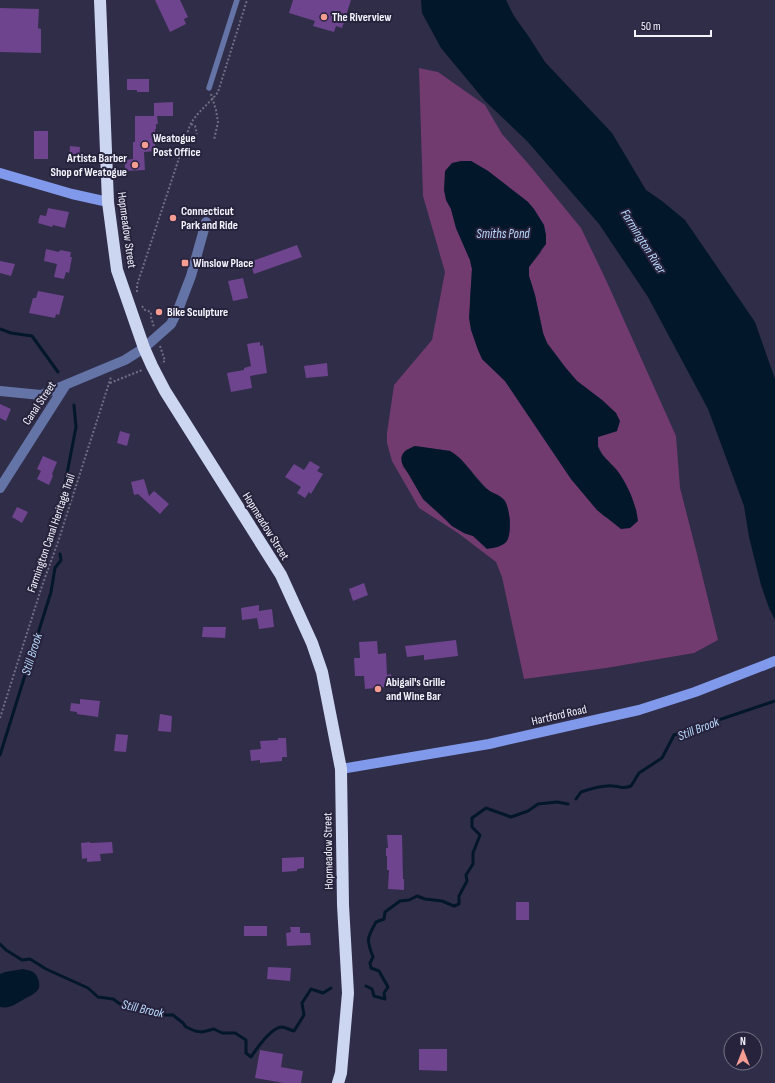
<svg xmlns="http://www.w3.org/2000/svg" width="775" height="1083" font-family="'Sofia Sans Condensed',sans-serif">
<rect width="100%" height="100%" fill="#302d48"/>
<path fill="#713b70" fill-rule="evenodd" d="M419,68L438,72L485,105L502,134L531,167L581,228L606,280L676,436L680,488L696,550L718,640L694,653L606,668L524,679L502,577L496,562L458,533L419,508L392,461L387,443V433L394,385L432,340L445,272L423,196ZM471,161L488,171L528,202L541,252L529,267V276L535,295L543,333L547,343L565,367L577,381L602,400L616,413L617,431L598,437V446L603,455L616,470L626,486L637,512L605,517L597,510L571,479L505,381L482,359L470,298L472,269L470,260L456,228L451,209L446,200ZM415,446L450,451L459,457L487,489L506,505L510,520L509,530L507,540L504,544L496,547L480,542L473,536L464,533L452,526L445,519L423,499L409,474L403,467L401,458L403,454L406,450Z"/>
<path fill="#03172b" d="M421,0H506L514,16L529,37L545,62L612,133L646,190L662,201L685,220L755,322L775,379V620L769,608L761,585L749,537L744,506L708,409L648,297L599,224L527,141L485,101L441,48L422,13Z
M461,161H471L488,171L528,202L534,209L544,225L546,235V244L529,267V276L535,295L543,333L547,343L565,367L577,381L602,400L616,413L620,421L617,431L598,437C598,440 598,444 598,447C601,456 610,462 616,469C627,483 636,503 638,521L630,528L621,529L597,510L571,479L505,381L482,359L478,350L471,330L469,318L472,269L470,260L456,228L451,209L446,200L444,190L445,171L452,163Z
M415,446L450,451C462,458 469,469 478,480C481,483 484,487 487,489C493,494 500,494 505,501C510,509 513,537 505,543C500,547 493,548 487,549L473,536L464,533L452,526L445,519L423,499L402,463C400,452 406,450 415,446Z
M23,969C26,970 30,970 33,972C38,975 42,986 37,991C34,994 30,996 26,998C17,1003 11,1009 0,1007V974L5,972Z"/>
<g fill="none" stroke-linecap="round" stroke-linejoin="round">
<path stroke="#03172b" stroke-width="3" d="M0,329L11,333L32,336L58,372
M49,547L51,519L60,510L76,427L74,405
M0,755L51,592L55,568L61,560L60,554
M576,799L581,792C590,789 603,785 613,786C622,786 621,790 631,786L639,773L662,758L674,735L775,701
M0,944L6,950L22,960L30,959L46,969L88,988L98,997L113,999L120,1004L131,1003L142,1009H152L164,1015H173L183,1023L186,1027L195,1031L202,1032L214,1029L222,1033H235L246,1040V1053L251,1057C257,1048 270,1029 281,1027C285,1027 290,1030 294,1031L304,1015L302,1003L311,989L323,993L331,988
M366,986L372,989L374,996L385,999L384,993L388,987L379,971L371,968L370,963L373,957C366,939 367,938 376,922L384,919L385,912L400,901L409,900L417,896L425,899L442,901L454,906L459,904V896L467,881L466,875L473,864V853L480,835L472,827V818L486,808L511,817L528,811L538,804L557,802L568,804"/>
</g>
<path fill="#6d448d" d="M155,0H180L188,17L184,19L186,24L170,32Z
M293,0H351L342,28L336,26L334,32L313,26L315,21L289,13Z
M0,8L39,9L38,28L41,29V53L0,52Z
M127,79H149V92H137V90H127Z
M173,102V116H157L158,124H156V129H155V151L144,152L145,170L125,171V160L133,159V142H135V116H154V103Z
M34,131H48V159H34Z
M70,146L80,147L79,163H69Z
M48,208L69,212L65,228L53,225L52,227L38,223L40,215L46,216Z
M297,245L302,257L254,274L250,262Z
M46,249L59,252L60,250L71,252L70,257H72L69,273L66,272L64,279L54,277L57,264L44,261Z
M0,261L15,264L11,276L0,273Z
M243,278L248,298L233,301L228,281Z
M38,291L64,296L59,315L56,314L55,318L29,313L33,298H36Z
M260,342V346L263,345L267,373L250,376L252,388L231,392L227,373L244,370V368L251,366L247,344Z
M327,363L328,376L306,378L304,366Z
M0,404L11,409L6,421L0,418Z
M120,431L130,434L127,446L117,443Z
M43,456L57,462L52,474L53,476L49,485L37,479L41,471L37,469Z
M310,461L320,467L317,471L323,474L311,494L309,492L305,498L297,493L301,487L285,477L294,464L304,470Z
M144,479L149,496L154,491L169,504L160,514L138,494L134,495L131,482Z
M17,507L28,512L22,523L12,517Z
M364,583L368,595L353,601L349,589Z
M259,605V611L272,609L274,627L259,629L257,618L242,620L241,608Z
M203,627H226L225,638L202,637Z
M456,640L458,656L424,660V655L407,657L405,646Z
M377,641L378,654L386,653L387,675L391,674L392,683H387V687L365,689L364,676H355L354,658H360L359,642Z
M80,699L100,701L98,717L77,714V712L70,711L71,703L80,704Z
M160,714L172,716L171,732L158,731Z
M116,734L128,735L126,752L114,751Z
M278,738H286L287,757H282V761L260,763V760L251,761L250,750L261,749L260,741L278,740Z
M387,835H402L403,879H404V890L388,889L389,870H387V856H386V848H388Z
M90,842V843L112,842L113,853L100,854L101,861L87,862V858L82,859L81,843Z
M304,857V868L297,869V871L282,872V858Z
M516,902H529V920H516Z
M244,926H267V936H244Z
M290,927H300V933H310L311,945L287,946L286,933L291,932Z
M268,967L291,968L290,981L267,979Z
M419,1049H447V1071L419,1070Z
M260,1050L283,1054L281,1067L303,1071L301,1083H284L255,1078Z"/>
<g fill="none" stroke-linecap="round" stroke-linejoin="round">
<path stroke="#706e84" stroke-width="2" stroke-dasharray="2 2" stroke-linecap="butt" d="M211,94L216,110L218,122L214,140
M191,124L195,126L197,134
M137,292V285L187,134C188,131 189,128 190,125C197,112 210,103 218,92L247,0
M142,306L145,310L151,312V317L154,327
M160,346L165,361L161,363
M110,383L142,370
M0,718L42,586L58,542L111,377"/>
<path stroke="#6474a7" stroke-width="5.5" d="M209,88L237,0"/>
<path stroke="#6474a7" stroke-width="10" d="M0,391L41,395L125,360L144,348L171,324L178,310L191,276L206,222
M0,488L65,386"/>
<path stroke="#8099ea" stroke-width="10" d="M0,173L72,194L108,202
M341,769L489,744L639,710L695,692L775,661"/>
<path stroke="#cdd6f0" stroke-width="12" d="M100,0L108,202L117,270L144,348L152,366L165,391L281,575L312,643L322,672L341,769L343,905L348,993L341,1073L338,1083"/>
</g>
<g fill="#f59c93" stroke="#27233d" stroke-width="1.5">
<circle cx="324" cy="17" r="4"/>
<circle cx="145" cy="145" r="4"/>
<circle cx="135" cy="165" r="4"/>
<circle cx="173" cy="218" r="4"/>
<rect x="181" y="259" width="8" height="8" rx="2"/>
<circle cx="159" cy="312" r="4"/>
<circle cx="378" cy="689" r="4"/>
</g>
<g text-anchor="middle" stroke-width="4" stroke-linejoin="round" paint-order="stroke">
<g font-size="12" font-weight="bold" fill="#f4f4fe" stroke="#27233d" text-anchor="start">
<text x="332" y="21">The Riverview</text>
<text x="153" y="142">Weatogue<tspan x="153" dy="14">Post Office</tspan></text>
<text x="127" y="162" text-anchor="end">Artista Barber<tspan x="127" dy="14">Shop of Weatogue</tspan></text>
<text x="181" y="215">Connecticut<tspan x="181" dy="14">Park and Ride</tspan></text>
<text x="193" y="267">Winslow Place</text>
<text x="167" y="316">Bike Sculpture</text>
<text x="386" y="686">Abigail's Grille<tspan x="386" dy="14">and Wine Bar</tspan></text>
</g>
<g font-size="12" fill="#f4f4fe" stroke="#27233d">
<text transform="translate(127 230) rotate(82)" y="4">Hopmeadow Street</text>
<text transform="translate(39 403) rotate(-56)" y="4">Canal Street</text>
<text transform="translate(266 526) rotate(58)" y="4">Hopmeadow Street</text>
<text transform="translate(51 533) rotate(-71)" y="4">Farmington Canal Heritage Trail</text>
<text transform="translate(559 715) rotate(-13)" y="4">Hartford Road</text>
<text transform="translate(328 851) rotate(-91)" y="4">Hopmeadow Street</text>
</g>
<g font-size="13" font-style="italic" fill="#b9d9fd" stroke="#27233d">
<text x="503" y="238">Smiths Pond</text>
<text transform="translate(644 241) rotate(58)" y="5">Farmington River</text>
<text transform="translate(31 654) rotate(-73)" y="5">Still Brook</text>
<text transform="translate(698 728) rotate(-21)" y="5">Still Brook</text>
<text transform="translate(143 1008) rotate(13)" y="5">Still Brook</text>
</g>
</g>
<g transform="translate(743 1051)"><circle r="19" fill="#27233d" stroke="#79778a"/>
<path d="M0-3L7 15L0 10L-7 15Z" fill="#f59c93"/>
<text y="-6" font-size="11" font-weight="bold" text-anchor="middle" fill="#f4f4fe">N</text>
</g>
<path d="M635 30v6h76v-6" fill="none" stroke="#f4f4fe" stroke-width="2"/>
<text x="641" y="30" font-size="12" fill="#f4f4fe" stroke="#27233d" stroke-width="3" paint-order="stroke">50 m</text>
</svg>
